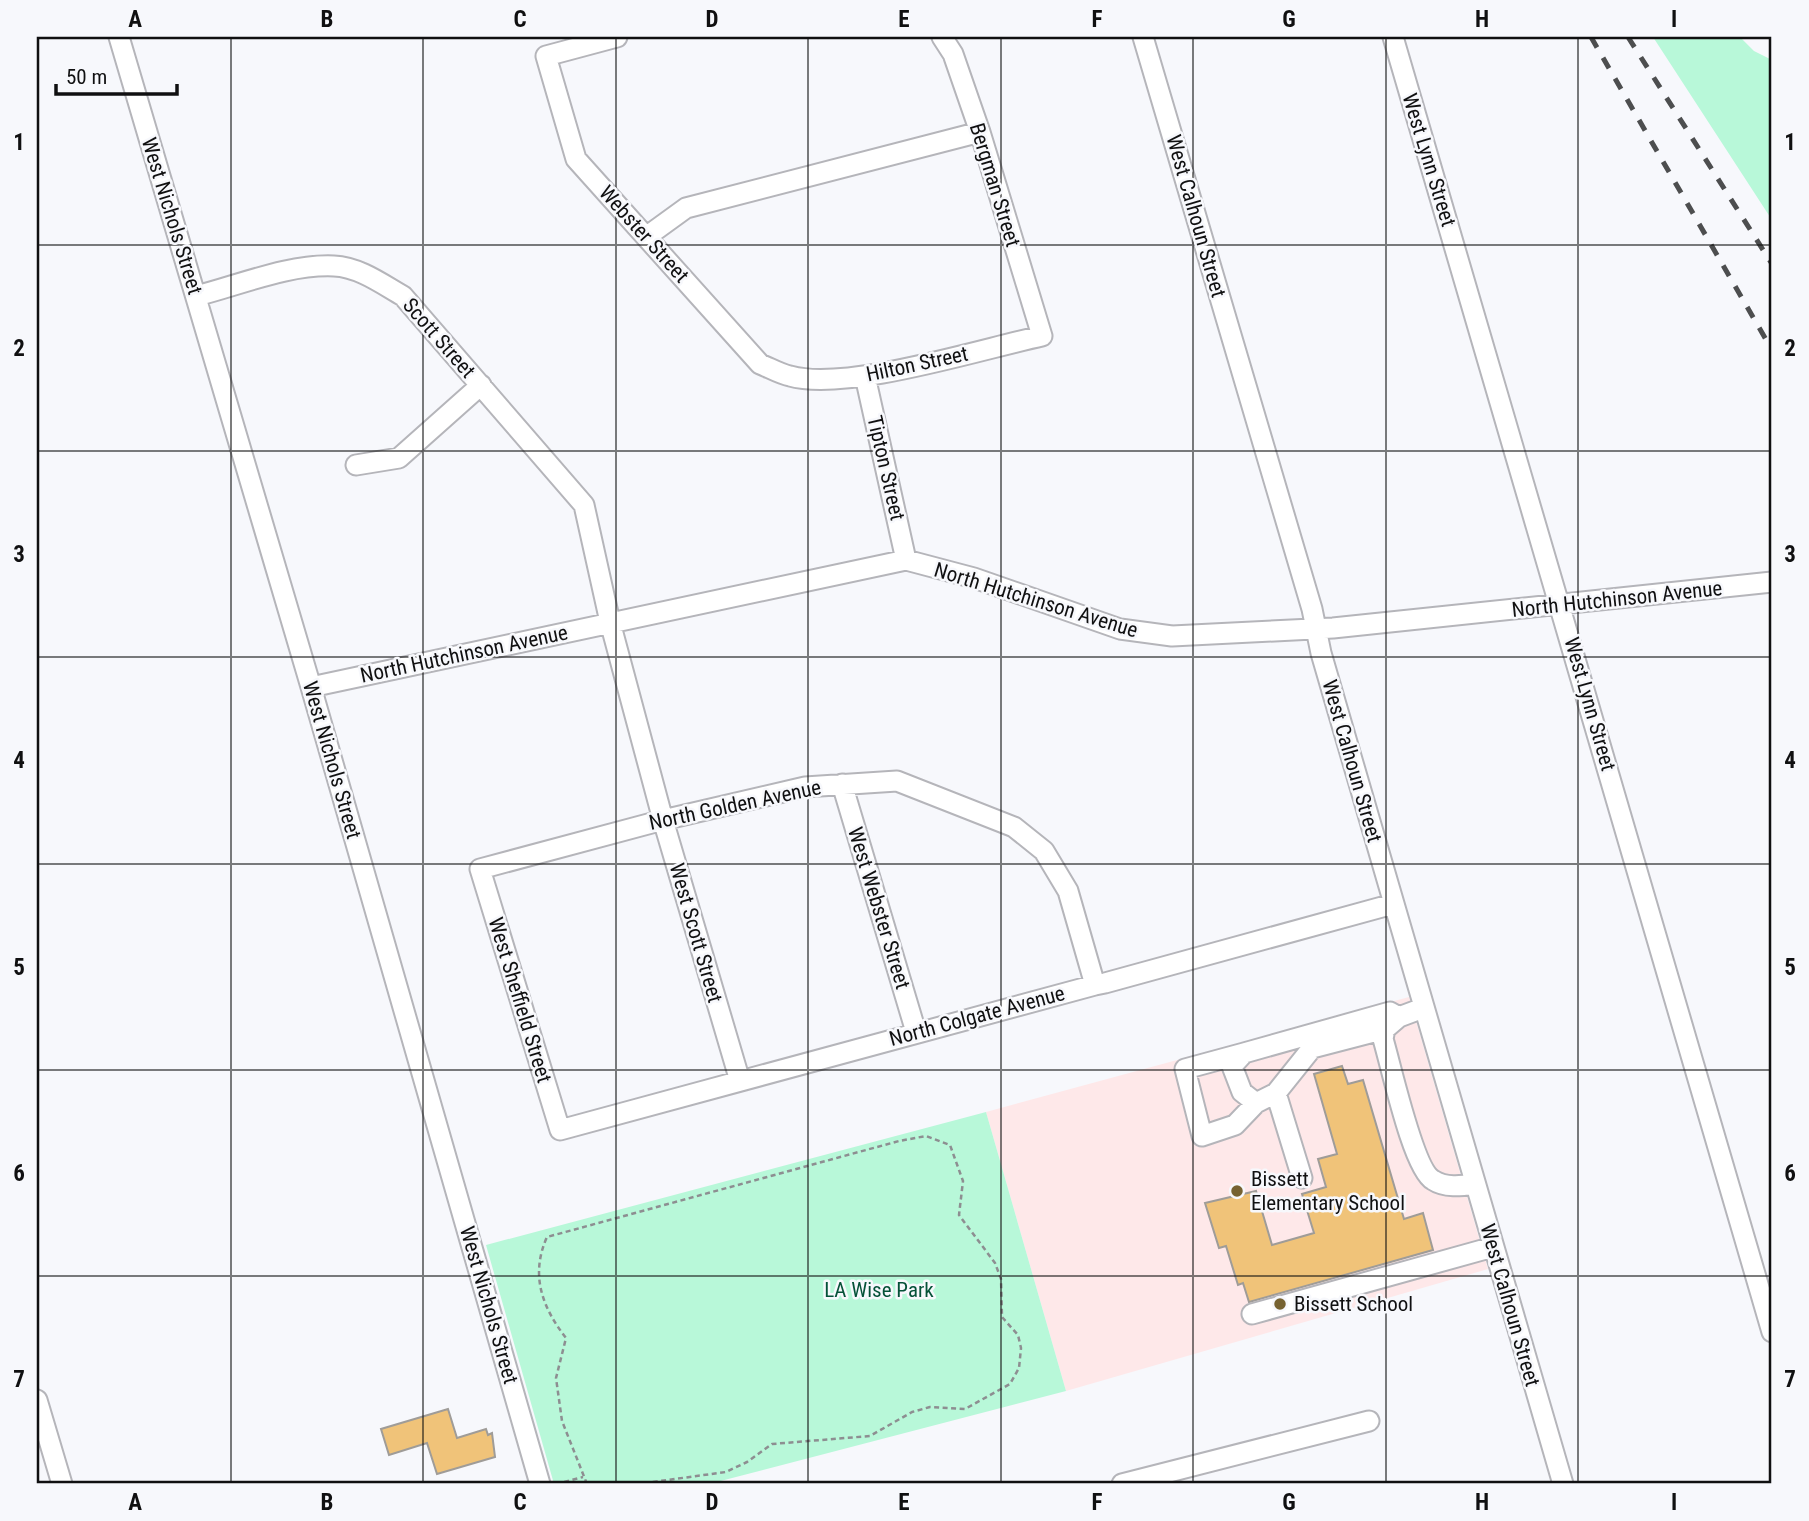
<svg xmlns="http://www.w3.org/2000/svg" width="1809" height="1521" font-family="'Roboto Condensed',sans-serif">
<rect width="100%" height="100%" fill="#f7f8fc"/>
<path fill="#fee8e9" d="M1409,997L1488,1269L1066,1391L986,1112Z"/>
<path fill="#b8f8d9" d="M1653,37H1740L1754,51L1772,60V220Z
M986,1112L1066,1391L709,1484H554L486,1245Z"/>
<path fill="#f0c379" stroke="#9f9c98" stroke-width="2" d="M1342,1066L1348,1084L1363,1080L1404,1219L1423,1213L1433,1250L1249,1302L1243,1283L1238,1285L1226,1246L1219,1248L1205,1203L1256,1191L1272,1245L1314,1233L1302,1194L1326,1187L1318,1159L1337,1154L1314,1074Z
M448,1409L457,1438L486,1429L488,1435L492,1433L495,1457L437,1474L427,1443L389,1455L381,1429Z"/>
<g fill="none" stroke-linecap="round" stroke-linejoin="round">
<g stroke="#b5b5ba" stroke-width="23">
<path id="minor" d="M119,37L311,687L540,1484
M617,37L546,56L576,159L760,364C770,368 780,374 790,376C846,392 981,349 1042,336L980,132L953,54L942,37
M1143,37L1312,609L1321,653L1563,1484
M1393,37L1772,1332
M646,237L686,208L980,132
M196,296C240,285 288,264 334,266C359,267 382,284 403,296L584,505L610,622L663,820L740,1081
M865,376L906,560
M356,465L399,458L481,385
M311,687L906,560L974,578L1120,629L1172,636L1333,628L1772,582
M842,784L916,1032
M1095,985L1068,891L1044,851L1014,827L897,781L805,787L663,820L480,869L560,1130L1095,985L1105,983L1393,904
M1399,1017L1390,1012L1244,1053L1232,1066L1242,1092L1256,1103L1276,1093L1312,1048L1385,1029L1399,1017L1423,1008
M1385,1029L1383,1039C1391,1065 1413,1169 1433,1180C1445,1188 1461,1186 1475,1184
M1244,1053L1185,1069L1202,1136L1235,1125L1256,1103
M1276,1093L1302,1178
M1252,1314L1493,1247
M37,1400L62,1484
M1122,1484L1369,1421"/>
</g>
<path stroke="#8d8e91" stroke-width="2.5" stroke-dasharray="5 3.5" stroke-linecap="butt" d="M556,1484L583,1477
M587,1484L562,1421L556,1378L566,1338C542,1307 530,1275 547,1237L899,1141L926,1136L950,1145L963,1181L959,1215L995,1263L1001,1279L1002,1317L1018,1335L1021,1348L1019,1368L1010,1384L965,1409L930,1407L912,1412L870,1436L772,1444L747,1462L726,1472L638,1484"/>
<use href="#minor" stroke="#fff" stroke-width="19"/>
<path stroke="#4d4e4f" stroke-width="5" stroke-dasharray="12 12" stroke-linecap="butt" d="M1591,37L1772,350
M1628,37L1772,264"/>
</g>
<path fill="none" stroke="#101011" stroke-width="2" stroke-opacity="0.55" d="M231,37V1484M423,37V1484M616,37V1484M808,37V1484M1001,37V1484M1193,37V1484M1386,37V1484M1578,37V1484M37,245H1772M37,451H1772M37,657H1772M37,864H1772M37,1070H1772M37,1276H1772"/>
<g fill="#766231" stroke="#f7f8fc" stroke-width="2.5">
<circle cx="1237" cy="1191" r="7"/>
<circle cx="1280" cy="1304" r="7"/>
</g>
<g text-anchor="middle" stroke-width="5" stroke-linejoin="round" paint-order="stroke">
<g font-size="21" fill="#101011" stroke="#f7f8fc">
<text transform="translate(1429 160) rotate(73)" y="7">West Lynn Street</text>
<text transform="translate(995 185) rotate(73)" y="7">Bergman Street</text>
<text transform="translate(172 216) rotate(73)" y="7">West Nichols Street</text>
<text transform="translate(1196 216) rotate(74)" y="7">West Calhoun Street</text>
<text transform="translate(644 234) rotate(48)" y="7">Webster Street</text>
<text transform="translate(439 338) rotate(49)" y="7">Scott Street</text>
<text transform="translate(917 364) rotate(-12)" y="7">Hilton Street</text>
<text transform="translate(886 468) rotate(77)" y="7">Tipton Street</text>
<text transform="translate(1617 599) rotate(-6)" y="7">North Hutchinson Avenue</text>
<text transform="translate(1036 600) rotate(17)" y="7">North Hutchinson Avenue</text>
<text transform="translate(464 654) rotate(-12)" y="7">North Hutchinson Avenue</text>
<text transform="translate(1590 704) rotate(74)" y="7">West Lynn Street</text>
<text transform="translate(332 760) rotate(74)" y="7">West Nichols Street</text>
<text transform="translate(1352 761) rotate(74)" y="7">West Calhoun Street</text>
<text transform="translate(735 805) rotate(-12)" y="7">North Golden Avenue</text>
<text transform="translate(879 908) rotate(73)" y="7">West Webster Street</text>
<text transform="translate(696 933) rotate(74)" y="7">West Scott Street</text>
<text transform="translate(520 1000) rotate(73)" y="7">West Sheffield Street</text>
<text transform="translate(977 1016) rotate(-15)" y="7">North Colgate Avenue</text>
<text transform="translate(489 1305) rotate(74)" y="7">West Nichols Street</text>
<text transform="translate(1510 1305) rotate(74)" y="7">West Calhoun Street</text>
</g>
<g font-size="21" fill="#101011" stroke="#f7f8fc" text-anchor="start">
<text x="1251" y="1186">Bissett<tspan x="1251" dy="24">Elementary School</tspan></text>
<text x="1294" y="1311">Bissett School</text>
</g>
<g font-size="21" fill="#055238" stroke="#f7f8fc">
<text x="879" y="1297">LA Wise Park</text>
</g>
</g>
<rect width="1809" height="1521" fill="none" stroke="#f7f8fc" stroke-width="77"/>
<path d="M56 84v10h121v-10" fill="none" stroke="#101011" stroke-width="3.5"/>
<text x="66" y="84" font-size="21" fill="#101011" stroke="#f7f8fc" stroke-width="5" paint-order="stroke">50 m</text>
<rect x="38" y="38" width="1732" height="1444" fill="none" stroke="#101011" stroke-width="2.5"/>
<g font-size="23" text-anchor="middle" font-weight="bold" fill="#101011">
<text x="135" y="27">A</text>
<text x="327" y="27">B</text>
<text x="520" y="27">C</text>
<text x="712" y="27">D</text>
<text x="904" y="27">E</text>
<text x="1097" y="27">F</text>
<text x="1289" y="27">G</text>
<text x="1482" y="27">H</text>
<text x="1674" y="27">I</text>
<text x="19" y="150">1</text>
<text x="1790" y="150">1</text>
<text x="19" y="356">2</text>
<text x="1790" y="356">2</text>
<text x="19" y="562">3</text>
<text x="1790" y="562">3</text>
<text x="19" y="768">4</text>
<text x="1790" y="768">4</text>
<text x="19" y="975">5</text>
<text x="1790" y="975">5</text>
<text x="19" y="1181">6</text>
<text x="1790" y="1181">6</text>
<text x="19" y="1387">7</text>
<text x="1790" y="1387">7</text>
<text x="135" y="1510">A</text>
<text x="327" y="1510">B</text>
<text x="520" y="1510">C</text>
<text x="712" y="1510">D</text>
<text x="904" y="1510">E</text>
<text x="1097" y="1510">F</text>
<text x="1289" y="1510">G</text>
<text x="1482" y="1510">H</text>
<text x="1674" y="1510">I</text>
</g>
</svg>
